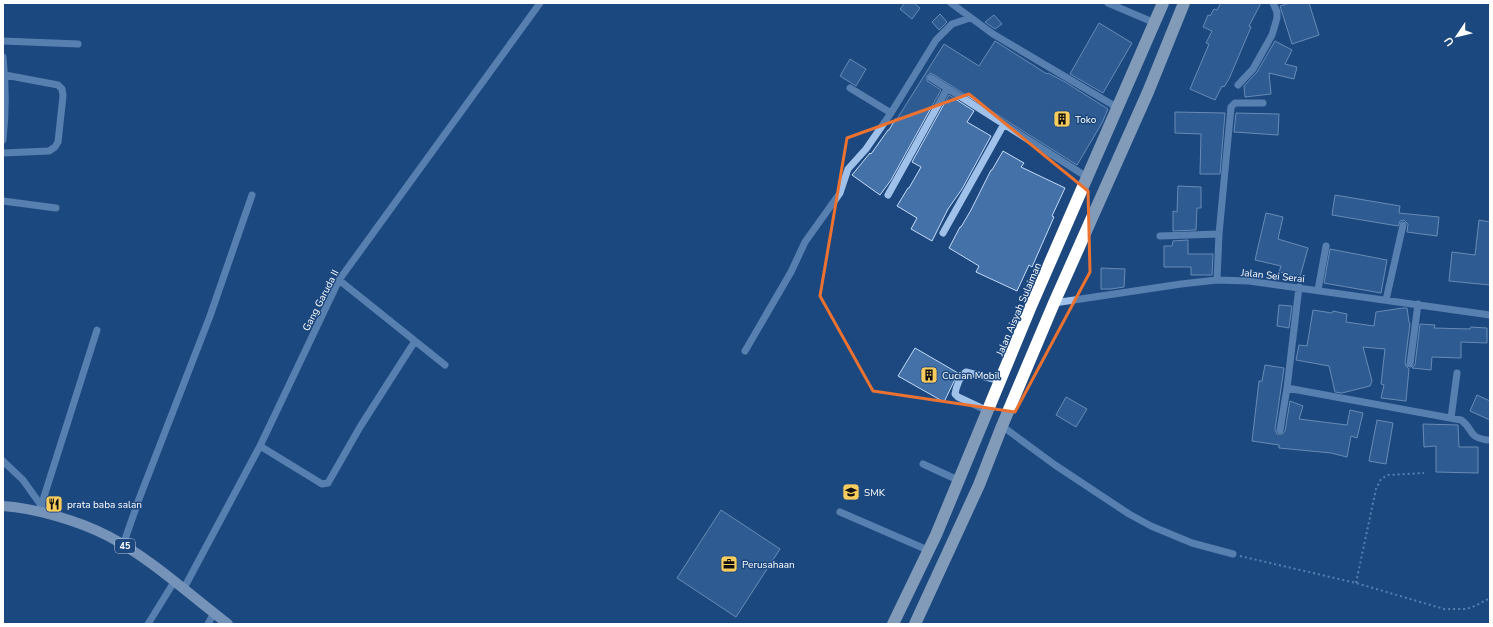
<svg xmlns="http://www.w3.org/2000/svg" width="1493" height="627" font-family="'Nunito Sans',sans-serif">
<rect width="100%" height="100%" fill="#1c487f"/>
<path fill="#4571a9" stroke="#c4dbf7" d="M905,3H914L920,8L912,19L900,9Z
M1221,3H1261L1249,26L1251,27L1229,79L1224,87L1222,86L1215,100L1190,89L1209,44L1206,43L1212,31L1203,27L1208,15L1210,16L1214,9L1217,10Z
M1290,3H1309L1319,35L1292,44L1280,6Z
M940,14L947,22L939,30L932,22Z
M994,15L1002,24L995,29L985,22Z
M1099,23L1132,43L1103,93L1070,74Z
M995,41L1047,74L1048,73L1065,82L1108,109L1102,123L1077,165L931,73L927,76V81L941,90L891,180L880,195L852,175L870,153L871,154L888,130H889L896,118L897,119L944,44L979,66Z
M1275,41L1292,50L1285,64L1297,67L1294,79L1269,73L1271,94L1245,97L1244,86L1257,72Z
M850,59L866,69L856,86L840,76Z
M949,95L974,111L967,122L991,136L962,189L948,209L932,241L911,229L917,218L897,206L908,188H909L921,167L912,162Z
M1175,112L1225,113L1220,174H1200L1201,134L1175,133Z
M1236,113L1279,114L1278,135L1234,132Z
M1003,151L1024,163L1021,167L1065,188L1052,216L1054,217L1032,267L1029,265L1017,291L976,272L979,266L949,248L960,227H961L971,210L991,170H992Z
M1178,186L1201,187V208H1197L1196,230L1173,231V211L1177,212Z
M1335,195L1400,206L1399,213L1439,217L1437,236L1407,232L1408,224L1404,220L1400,221L1398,226L1332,215Z
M1266,213L1283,217L1278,239L1308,248L1300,277L1279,272L1281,266L1255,260Z
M1479,220L1490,222V285L1449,281L1452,252L1475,255Z
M1188,240V254H1213L1212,275H1191V267H1164V246H1172L1173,241Z
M1330,249L1387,260L1381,293L1324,283Z
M1101,268L1125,269L1124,287L1111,289H1101Z
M1279,305L1292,306L1289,328L1277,326Z
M1403,308H1407L1409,322L1410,323L1405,363L1406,366L1409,369L1406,401L1381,398L1384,385L1381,384L1385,349L1363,347L1372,381L1370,386L1342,393L1335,392L1329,366L1296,360L1299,345L1307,346L1313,310L1332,313L1333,311L1347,314L1346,322L1374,326L1376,312Z
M1420,324L1435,325L1434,328L1470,329L1471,327L1487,328V343L1461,342V358L1432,357L1431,370L1412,368L1415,365Z
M915,348L958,373L944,402L898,376Z
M1265,365L1284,368L1275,429L1277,434H1282L1285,431L1290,401L1303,406L1299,419L1347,425L1350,410L1363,413L1357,438L1351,436L1347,457L1331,453L1279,448V445L1252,441L1259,381H1262Z
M1477,395L1490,401V420L1470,411Z
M1066,397L1087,409L1076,427L1056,415Z
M1377,420L1393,423L1386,464L1369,461Z
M1423,424L1458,425L1459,447H1478V473L1436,472V446L1424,447Z
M721,510L780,549L736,617L677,578Z"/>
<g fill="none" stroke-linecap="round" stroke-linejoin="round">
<path stroke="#a0c1e9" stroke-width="2" stroke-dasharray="2 3" stroke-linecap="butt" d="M1240,556L1356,583L1444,609H1466L1475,606L1490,598
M1356,583L1376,489L1381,479L1388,475L1424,473"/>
<path stroke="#a0c1e9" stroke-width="7" d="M951,3L993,34L1118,108
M1108,3L1155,23
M3,41L78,44
M3,57C6,85 6,112 3,140
M931,78L1087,177
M1238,85L1253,69L1272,35L1277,18V12L1273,3
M850,88L891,113
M3,153L49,151L55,147L58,142L63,96L62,89L58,85L5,75
M888,195L947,89
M3,201L56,208
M943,233L1004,124
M1160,236L1219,234
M339,280L445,365
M1217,280L1219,234L1231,107L1235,103H1263
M1299,287L1287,388L1461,420C1474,429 1467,437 1487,440
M1318,290L1326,246
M1386,300L1403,225
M1054,303L1181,284L1217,280L1249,281L1490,315
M745,351L791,272L805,242L840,193L848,169L866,149L891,113L936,40L952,24L970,18
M1410,364L1418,304
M988,411L958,397L955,394C956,387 960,376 966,372L1001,381
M1451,418L1457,373
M1002,426L1055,465L1129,514L1151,526L1192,543L1233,554
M1280,430L1287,388
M260,446L322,484L328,483L360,427L415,341
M3,461L23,480L43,508
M923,464L960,481
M41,506L97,330
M840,512L930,551
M123,545L139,499L210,316L252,195
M183,590L260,446L339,280L540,3
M148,624L174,582
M208,624L214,613"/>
<path stroke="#e3edfe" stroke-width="10" d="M3,506C35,508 79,521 108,536C150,558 190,595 228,624"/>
<path stroke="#fff" stroke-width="12" d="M893,624L936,535L1031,306L1163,3
M915,624L979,485L1002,426L1054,303L1148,92L1184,3"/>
</g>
<path d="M0 0H1493V627H0ZM969,94L1088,191L1090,272L1015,412L873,391L820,296L847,138Z" fill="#1c487f" fill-opacity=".55" fill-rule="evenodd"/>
<path fill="none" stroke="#eb7230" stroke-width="3" stroke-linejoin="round" d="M969,94L1088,191L1090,272L1015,412L873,391L820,296L847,138Z"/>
<defs>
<g id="building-square" transform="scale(0.9)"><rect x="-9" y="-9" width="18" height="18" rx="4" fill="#f9cc5e" stroke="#1c487f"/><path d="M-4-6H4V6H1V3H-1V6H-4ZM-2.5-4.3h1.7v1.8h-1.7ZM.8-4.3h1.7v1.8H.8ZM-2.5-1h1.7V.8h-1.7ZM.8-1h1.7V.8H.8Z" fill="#111"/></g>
<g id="school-square" transform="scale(0.9)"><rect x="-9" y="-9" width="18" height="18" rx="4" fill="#f9cc5e" stroke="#1c487f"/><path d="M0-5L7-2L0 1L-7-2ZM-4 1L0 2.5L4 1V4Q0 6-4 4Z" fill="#111"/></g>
<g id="restaurant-square" transform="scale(0.9)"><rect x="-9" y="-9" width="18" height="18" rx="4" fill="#f9cc5e" stroke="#1c487f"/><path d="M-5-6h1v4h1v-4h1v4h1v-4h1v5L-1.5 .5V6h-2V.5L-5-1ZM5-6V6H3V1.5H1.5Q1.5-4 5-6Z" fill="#111"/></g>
<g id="office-square" transform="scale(0.9)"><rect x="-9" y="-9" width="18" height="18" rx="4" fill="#f9cc5e" stroke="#1c487f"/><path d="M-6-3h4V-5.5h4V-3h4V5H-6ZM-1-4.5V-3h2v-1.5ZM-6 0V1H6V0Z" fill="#111"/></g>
</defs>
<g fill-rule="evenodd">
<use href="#building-square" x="1062" y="119"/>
<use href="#building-square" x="929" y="375"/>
<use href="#school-square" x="851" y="492"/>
<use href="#restaurant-square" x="54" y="504"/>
<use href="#office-square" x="729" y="564"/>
</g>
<g text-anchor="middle" stroke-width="3" stroke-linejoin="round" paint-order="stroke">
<rect fill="#1c487f" stroke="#bbc8d9" stroke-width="1" x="115" y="539" width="20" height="14" rx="3"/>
<g font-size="9" font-weight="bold" fill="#fff">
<text x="125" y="549">45</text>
</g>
<g font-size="10" fill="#fff" stroke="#1c487f" text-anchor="start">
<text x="1075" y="123">Toko</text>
<text x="942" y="379">Cucian Mobil</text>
<text x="864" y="496">SMK</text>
<text x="67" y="508">prata baba salan</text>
<text x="742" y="568">Perusahaan</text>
</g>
<g font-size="10" fill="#fff" stroke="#1c487f">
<text transform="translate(1273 275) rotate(6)" y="4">Jalan Sei Serai</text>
<text transform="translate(320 300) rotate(-63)" y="4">Gang Garuda II</text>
<text transform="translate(1018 309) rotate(-67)" y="4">Jalan Aisyah Sulaiman</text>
</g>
</g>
<rect width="1493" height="627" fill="none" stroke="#ffffff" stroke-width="8"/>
<g transform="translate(1457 36) rotate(235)" stroke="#1c487f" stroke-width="3" paint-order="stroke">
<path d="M0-3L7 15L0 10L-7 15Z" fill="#ffffff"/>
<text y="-6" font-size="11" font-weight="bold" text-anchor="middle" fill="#ffffff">U</text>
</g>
</svg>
